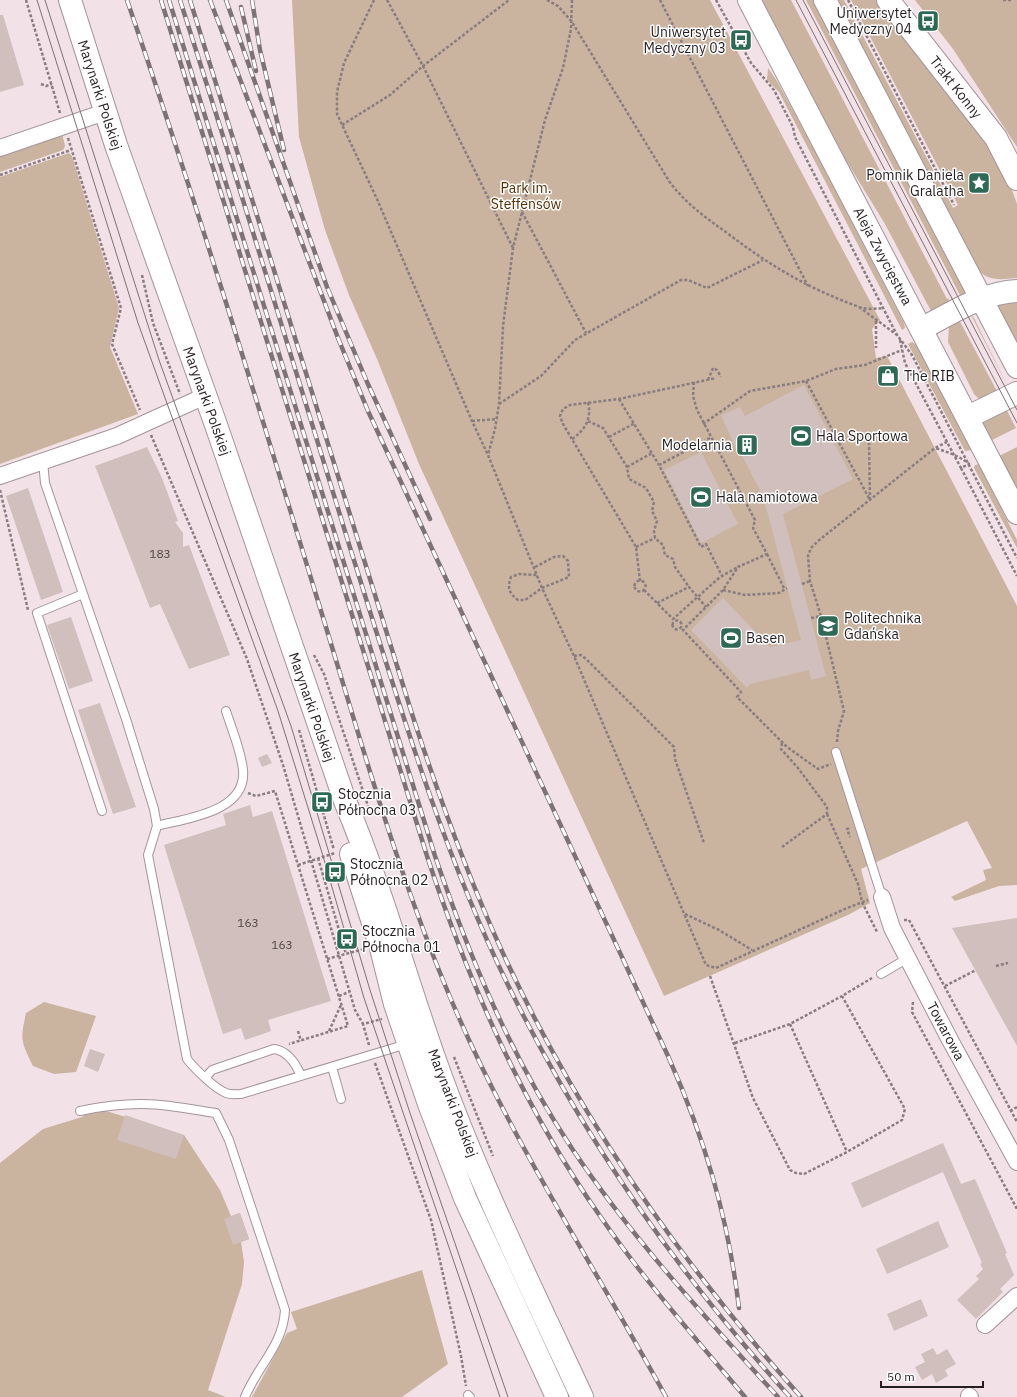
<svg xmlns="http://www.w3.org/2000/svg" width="1017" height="1397" font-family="'IBM Plex Sans',sans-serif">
<rect width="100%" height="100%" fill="#f2e1e7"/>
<path fill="#cab39f" d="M292,0H710L880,320L872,329L876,358L887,356L1017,606V885L999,886L955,901L951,897L986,880L983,870L992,868L967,821L861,869L870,903L848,915L664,996L419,464L377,359L349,295L325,230L299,137Z
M762,0H791L947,299L948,298L950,303L931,311L885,224L844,157Z
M806,0H814L967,294L961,297Z
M838,0H844L953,208L958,205L851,0H877L1000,157L1017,204V278C1003,279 990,282 979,271Z
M915,0H1017V147L953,49Z
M768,68L777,81L813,147L904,323L905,328L902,330L779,92L767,80Z
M62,133L65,146L63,150L0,172V155Z
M69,153L72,156L119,308L110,347L138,414L0,464V177Z
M1017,300V344L996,304Z
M971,315L974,318L1009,389Z
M957,316L999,395L980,400L974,394L948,342L949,326Z
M912,342L917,345L972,450L965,451L908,344Z
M1006,409L1016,428L992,440L982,422Z
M1017,447V490L999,456Z
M979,464L1017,540V548L974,468L975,465Z
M44,1002L96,1016L76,1072L54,1074L33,1066C21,1041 20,1041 26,1013Z
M103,1110L184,1135L220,1190L231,1216L240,1213L249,1239L241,1242L244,1262L242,1284L208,1390L226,1397H0V1163L43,1129L82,1117L87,1113Z
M422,1270L448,1364L402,1397H252L287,1333L297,1329L291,1312Z"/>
<path fill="#d0bfbc" d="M0,15H3L24,85L0,92Z
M804,385L853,479L783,514L826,676L811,680L809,670L750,684L747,688L691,630L723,598L770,647L801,640L763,496L739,450L737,451L721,415L740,407L745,416Z
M147,447L162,478L178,521L175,522L183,533V547L189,545L230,655L189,669L160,604L150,608L95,466Z
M701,452L738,524L701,543L664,470Z
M28,488L63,592L41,600L6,496Z
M71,617L93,681L69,689L47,625Z
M100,703L136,807L113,814L78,710Z
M267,754L272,763L262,767L258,758Z
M250,805L253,817L272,811L331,1001L268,1020L271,1031L245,1040L241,1028L223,1034L164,845L226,825L223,814Z
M1017,918V1046L952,928Z
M90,1049L105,1054L98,1072L84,1066Z
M125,1115L184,1135L176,1159L117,1140Z
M943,1143L961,1184L975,1179L1007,1253L1005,1254L1014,1275L1000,1289L1003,1292L976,1319L957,1300L979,1279L976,1276L983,1269L980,1264L982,1263L943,1172L862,1208L851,1183Z
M240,1213L249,1239L233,1245L224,1219Z
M938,1221L949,1247L887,1274L876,1249Z
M921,1299L928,1316L894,1331L887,1314Z
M933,1348L937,1355L947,1349L956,1364L945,1370L948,1376L936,1383L932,1374L922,1380L915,1367L925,1362L921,1354Z"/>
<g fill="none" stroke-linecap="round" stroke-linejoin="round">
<g stroke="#a4949a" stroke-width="10">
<path id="lane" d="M43,461L45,483L126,719L154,809L157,826
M83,594L37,613L102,811
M226,711C232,730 241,750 243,770C247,812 187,818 157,826L148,855L187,1059C195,1069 214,1088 226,1093C231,1095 236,1094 241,1094L407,1044
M836,752L882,897
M881,974L908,958
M332,1067L341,1099
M206,1077L212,1070L274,1049C288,1051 296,1064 301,1076
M80,1111C108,1105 141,1102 170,1106C186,1108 201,1111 216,1113L229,1140L285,1310C283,1346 258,1365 245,1397
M468,1395L470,1397"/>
</g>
<g stroke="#a4949a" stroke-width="18">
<path id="street" d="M0,148L105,112
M0,476L117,436L205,396
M882,897L892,928L950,1040L1017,1162
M985,1325L1017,1296
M969,1396L970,1397"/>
</g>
<g stroke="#a4949a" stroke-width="24">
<path id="secondary" d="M70,0L116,145L216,425L345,801C381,887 405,976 436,1063C477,1178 531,1287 582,1397
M888,0L996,138L1017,179
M921,329C952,313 981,293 1017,291
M968,417L1017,393
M351,854L381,948L395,1004L429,1104L465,1198L557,1397"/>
</g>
<g stroke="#a4949a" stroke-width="24">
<path id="primary" d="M749,0L1017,513
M825,0L1017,367"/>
</g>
<path stroke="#887d81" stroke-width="2.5" stroke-dasharray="3 2" stroke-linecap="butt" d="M26,0L60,113
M374,0L344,63L337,92V114L377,199L472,421L488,455
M387,0L423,66L513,248
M547,0L558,6L572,22L669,181C685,203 705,217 727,233C772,267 809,289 862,308L872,309L883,308
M572,0L571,29L563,68L545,120L513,248L503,326L499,404L495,429L488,455L542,588L574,656L706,965L716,968L847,908L868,900
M660,0L808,286
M716,0L751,63L774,90L793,127L795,137L897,335L912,355L1017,558
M848,0L954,205
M1003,0H1011
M41,84L46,86L52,84
M342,125L390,95L423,66L509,0
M68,138L121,308L112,344L140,410
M0,175L71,150
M522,212L586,333
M142,275L153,323L180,394
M859,307L897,335
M876,321V348
M900,340L905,363L947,442L961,468L969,464C958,455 947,452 935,448
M708,380L713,368L717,370L721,377
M806,381L870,500L869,443
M694,382L693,396L697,410L755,520L753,528L767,554L738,567L723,590L683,630L741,692L737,697L787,747L818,769L831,764
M619,399L659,465
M499,404L541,376L575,340L681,280H688L707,288L763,260
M472,421L497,419
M588,421L603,428L627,467L629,479L646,488L654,502L652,511L657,521L654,531L655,538L663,545L665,555L673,559L675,567L689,587
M703,424L750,391L806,381L836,369L865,365L902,350
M151,435L247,659L283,765L355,1010L363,1024
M609,437L635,423
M710,438L659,465L701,547L706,544L722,576
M572,439C585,430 592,419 588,402
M627,467L652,453
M961,468L1017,576
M0,490L28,610
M636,547L655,538
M767,554L784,588
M535,567L554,557L563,556L568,561L569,577L542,588L525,600H518C509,593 507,588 511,577L519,574L537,575
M634.5 586a5.5 5.5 0 1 1 11 0a5.5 5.5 0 1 1-11 0Z
M640,581L636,547L563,424L560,416L563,409L570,405L619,399L716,378
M802,584L810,581
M644,590L673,619L720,577L738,567
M723,590L745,595L779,593L787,588
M657,603L689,587L706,607
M811,618L821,616
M672.5 625a4.5 4.5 0 1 1 9 0a4.5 4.5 0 1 1-9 0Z
M314,655L324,674L368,806
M574,656L581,655L586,659L674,747L675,759L704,843
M299,730L334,850
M837,742L838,731L844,711L821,616L810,581L808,556L811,548L818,541L935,448L947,442
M782,743L781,749L798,768L827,807V814L782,847
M248,793L256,796L275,791L348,1026L289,1044
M827,814L858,884L862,902L877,932
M849,828L847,829L850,837
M318,858L346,954
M298,865L335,853
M685,914L719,930L752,950
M904,920H909L1017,1122
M327,959L364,949
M996,966L1008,963
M710,976L753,1098L790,1170L796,1173L804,1174L847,1152L902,1120L905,1109L842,996L872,978
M945,986L976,970
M339,996L349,992
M913,1002L912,1012L1017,1209
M790,1024L847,1152
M298,1031L301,1041
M329,1031L341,1005
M735,1043L790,1024L842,996
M369,1045L363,1024L382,1019
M454,1057L493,1156
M375,1063L431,1220L461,1356L466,1386
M1010,1111L1017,1107"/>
<use href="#lane" stroke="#fff" stroke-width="8"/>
<use href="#street" stroke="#fff" stroke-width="16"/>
<use href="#secondary" stroke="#fff" stroke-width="22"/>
<use href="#primary" stroke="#fff" stroke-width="22"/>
<path stroke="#7d7276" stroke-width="1" d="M37,0L138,323L278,711L323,856L364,998L500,1397
M45,0L159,360L291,726L370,990L410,1113L508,1397
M796,0L1017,423
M803,0L1017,410"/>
<g stroke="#7d7276" stroke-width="4.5">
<path id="rail" d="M127,0C195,198 256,398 317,598C357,727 393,859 445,985C504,1130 591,1260 666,1397
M161,0L427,856C469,983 522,1105 600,1216C644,1280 695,1338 745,1397
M169,0L435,856C470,958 511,1057 571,1147C631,1237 705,1317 778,1397
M180,0C239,184 295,369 352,554C398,700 440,845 507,983C581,1134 677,1273 790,1397
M190,0L412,714C438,794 466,872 501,949C576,1114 680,1262 801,1397
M210,0L338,338L368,411L668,1056C705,1139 728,1217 739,1308
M226,0L327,287L367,382L430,519
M252,0L260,50L284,150
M241,7L256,71"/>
</g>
<use href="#rail" stroke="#fff" stroke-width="3" stroke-dasharray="9" stroke-linecap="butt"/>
</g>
<defs>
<g id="bus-square" transform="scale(1.15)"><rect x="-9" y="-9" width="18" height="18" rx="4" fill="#2d6954" stroke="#fff"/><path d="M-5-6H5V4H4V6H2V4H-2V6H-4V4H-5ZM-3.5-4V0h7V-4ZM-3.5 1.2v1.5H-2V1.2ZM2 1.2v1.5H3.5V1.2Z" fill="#fff"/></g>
<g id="sight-square" transform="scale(1.15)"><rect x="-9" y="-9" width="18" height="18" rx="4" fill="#2d6954" stroke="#fff"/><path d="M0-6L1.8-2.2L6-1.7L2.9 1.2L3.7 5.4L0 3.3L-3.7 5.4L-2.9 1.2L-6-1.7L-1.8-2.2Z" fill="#fff"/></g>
<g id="shop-square" transform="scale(1.15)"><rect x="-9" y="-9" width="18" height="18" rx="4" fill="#2d6954" stroke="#fff"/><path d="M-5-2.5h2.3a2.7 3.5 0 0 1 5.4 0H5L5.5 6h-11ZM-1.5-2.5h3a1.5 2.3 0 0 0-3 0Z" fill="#fff"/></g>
<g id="stadium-square" transform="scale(1.15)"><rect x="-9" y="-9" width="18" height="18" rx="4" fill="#2d6954" stroke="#fff"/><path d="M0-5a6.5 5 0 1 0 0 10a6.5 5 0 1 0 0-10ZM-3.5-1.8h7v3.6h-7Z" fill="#fff"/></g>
<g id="building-square" transform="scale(1.15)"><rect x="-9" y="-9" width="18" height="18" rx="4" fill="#2d6954" stroke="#fff"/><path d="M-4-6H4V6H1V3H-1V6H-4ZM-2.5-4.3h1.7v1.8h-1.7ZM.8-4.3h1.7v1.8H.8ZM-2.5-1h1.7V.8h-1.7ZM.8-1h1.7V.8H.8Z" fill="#fff"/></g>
<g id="university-square" transform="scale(1.15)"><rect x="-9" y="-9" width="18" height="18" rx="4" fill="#2d6954" stroke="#fff"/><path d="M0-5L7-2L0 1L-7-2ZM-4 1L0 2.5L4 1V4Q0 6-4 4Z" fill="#fff"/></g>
</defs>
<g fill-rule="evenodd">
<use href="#bus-square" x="928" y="21"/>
<use href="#bus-square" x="741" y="40"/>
<use href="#sight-square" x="979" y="183"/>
<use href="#shop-square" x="888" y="376"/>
<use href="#stadium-square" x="801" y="436"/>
<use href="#building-square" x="747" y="445"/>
<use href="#stadium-square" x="701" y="497"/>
<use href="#university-square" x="828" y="626"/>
<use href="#stadium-square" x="731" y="638"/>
<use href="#bus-square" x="322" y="802"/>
<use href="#bus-square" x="335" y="872"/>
<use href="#bus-square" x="347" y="939"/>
</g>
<g text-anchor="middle" stroke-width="3" stroke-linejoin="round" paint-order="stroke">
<g font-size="12" fill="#4f4647">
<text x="160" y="558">183</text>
<text x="248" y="927">163</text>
<text x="282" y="949">163</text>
</g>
<g font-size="14" fill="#241e20" stroke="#fff" text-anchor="start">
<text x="912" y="18" text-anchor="end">Uniwersytet<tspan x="912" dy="16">Medyczny 04</tspan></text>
<text x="726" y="37" text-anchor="end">Uniwersytet<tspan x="726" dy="16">Medyczny 03</tspan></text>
<text x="964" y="180" text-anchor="end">Pomnik Daniela<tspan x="964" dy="16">Gralatha</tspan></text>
<text x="904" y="381">The RIB</text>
<text x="816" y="441">Hala Sportowa</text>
<text x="732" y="450" text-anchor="end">Modelarnia</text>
<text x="716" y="502">Hala namiotowa</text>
<text x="844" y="623">Politechnika<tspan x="844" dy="16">Gdańska</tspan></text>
<text x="746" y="643">Basen</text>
<text x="338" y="799">Stocznia<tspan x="338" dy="16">Północna 03</tspan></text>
<text x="350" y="869">Stocznia<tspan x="350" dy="16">Północna 02</tspan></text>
<text x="362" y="936">Stocznia<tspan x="362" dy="16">Północna 01</tspan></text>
</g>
<g font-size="14" fill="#241e20" stroke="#fff">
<text transform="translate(956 87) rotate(52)" y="5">Trakt Konny</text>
<text transform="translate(100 95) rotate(72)" y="5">Marynarki Polskiej</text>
<text transform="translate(883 256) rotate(62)" y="5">Aleja Zwycięstwa</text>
<text transform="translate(207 401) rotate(70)" y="5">Marynarki Polskiej</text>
<text transform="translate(312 707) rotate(71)" y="5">Marynarki Polskiej</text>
<text transform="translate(946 1031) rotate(62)" y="5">Towarowa</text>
<text transform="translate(453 1103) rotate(69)" y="5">Marynarki Polskiej</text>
</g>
<g font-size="14" fill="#552e00" stroke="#fff">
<text x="526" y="193">Park im.<tspan x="526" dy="16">Steffensów</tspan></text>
</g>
</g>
<path d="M881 1381v6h102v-6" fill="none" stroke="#241e20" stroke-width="2"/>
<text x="887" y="1381" font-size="12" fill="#241e20" stroke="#ffffff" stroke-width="3" paint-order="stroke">50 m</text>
</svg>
